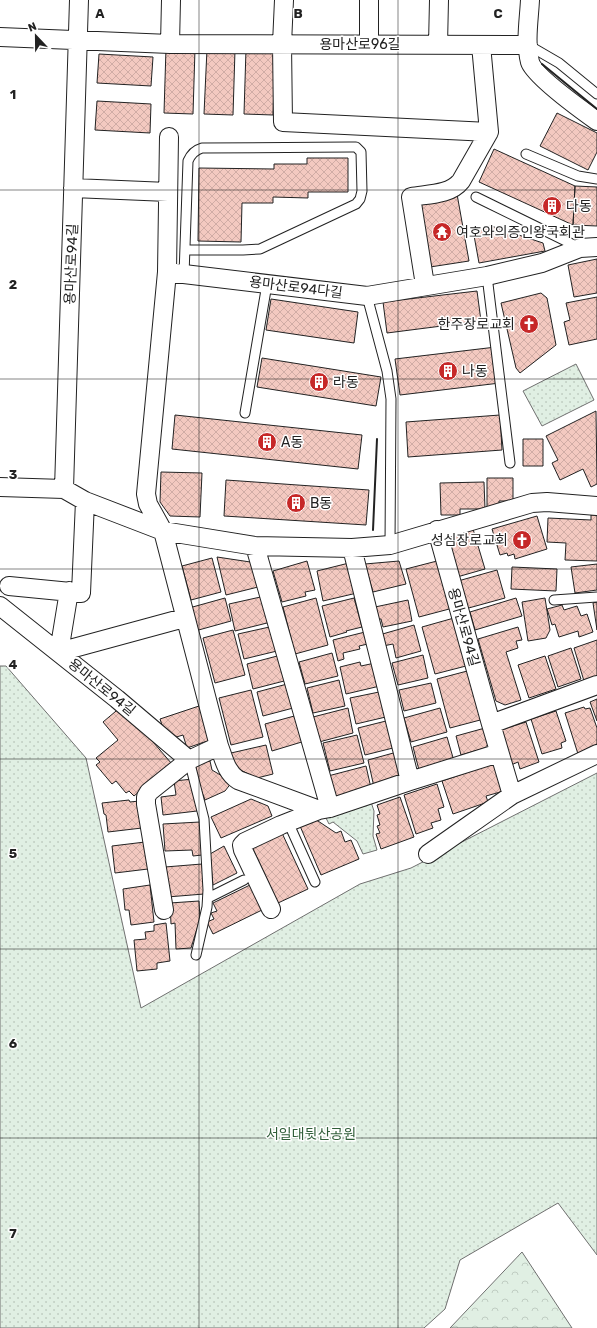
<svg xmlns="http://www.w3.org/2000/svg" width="597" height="1328" font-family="Rubik,'Noto Sans KR',sans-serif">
<defs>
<pattern id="forest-crowns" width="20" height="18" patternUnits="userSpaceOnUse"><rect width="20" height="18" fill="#e0efe3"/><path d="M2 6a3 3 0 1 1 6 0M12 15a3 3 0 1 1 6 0" fill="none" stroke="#c0cdc2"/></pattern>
<pattern id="park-dots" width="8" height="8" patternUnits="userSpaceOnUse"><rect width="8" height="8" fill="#e0efe3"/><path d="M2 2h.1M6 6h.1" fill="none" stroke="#c0cdc2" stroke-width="1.8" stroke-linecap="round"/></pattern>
<pattern id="building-cross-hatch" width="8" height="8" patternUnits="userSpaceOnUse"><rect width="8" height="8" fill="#f3c9c0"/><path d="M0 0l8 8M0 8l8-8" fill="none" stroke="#d0aca5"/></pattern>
</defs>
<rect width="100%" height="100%" fill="#fff"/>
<path fill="url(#forest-crowns)" stroke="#6f6f6f" d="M522,1252L572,1328H450Z"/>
<path fill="url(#park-dots)" stroke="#6f6f6f" d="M576,364L594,400L542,426L523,391Z
M0,666H6L86,758L141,1008L360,884L411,868L597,773V1255L558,1203L460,1260L445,1309L424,1328H0Z
M371,802L374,811L373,836L377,850L363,854L357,841L333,822L329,824L325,816Z"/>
<path fill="url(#building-cross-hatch)" stroke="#222" d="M166,48L195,49L193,114L164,113Z
M207,49L235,50L233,115L204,114Z
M246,49L275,50L273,115L244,114Z
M99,54L153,57L151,86L97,83Z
M97,101L151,104L150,133L95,130Z
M557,113L597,133V152L588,170L540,146Z
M494,149L575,186L573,225L479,182Z
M307,158H348V192H308V198L273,197V203H242L241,242L198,241L199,168L274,169V164H307Z
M575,186L597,187V226L573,225Z
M457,194L469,261L430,267L419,200Z
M491,226L543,243L545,251L479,263L473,230Z
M597,259V293L574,297L568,265Z
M477,291L481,321L387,333L383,302Z
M541,293L547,298L556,345L520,373L516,368L501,303Z
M597,297V339L569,345L564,322L570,320L566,303Z
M271,299L358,312L354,343L266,330Z
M496,347L500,383L400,395L395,359Z
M262,358L381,377L376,406L257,387Z
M596,411L597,484L591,487L583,469L560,480L552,463L558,460L546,436Z
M175,415L362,435L358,469L172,449Z
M500,415L502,450L408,457L406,422Z
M523,439H543V466H523Z
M161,472L202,473L200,517L170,516L160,502Z
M487,478H513V501H499V507H487Z
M226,480L369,490L366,525L224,516Z
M484,482L485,509H460V515H441L440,483Z
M591,515H597V561L565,560L566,543L547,542L548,518L591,520Z
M537,516L547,549L515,559L514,554L508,556L507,553L500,555L492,529Z
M473,529L485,569L457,577L445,537Z
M217,557L257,563L262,586L226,595Z
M212,558L221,592L191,600L182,566Z
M307,561L315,590L305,592L306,596L282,602L273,571Z
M399,561L406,584L373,592L365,564Z
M437,561L453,608L419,617L406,569Z
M349,563L357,593L323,601L317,571Z
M597,564V590L575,593L571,567Z
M512,567L557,569L556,591L511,589Z
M497,570L505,598L465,609L458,581Z
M265,596L271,622L235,631L229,604Z
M225,598L231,621L195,631L189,608Z
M316,598L328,645L295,654L283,607Z
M354,598L362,627L346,631L347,632L330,637L322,606Z
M516,598L522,616L475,630L470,612Z
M545,598L550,630L546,638L528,641L522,602Z
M408,600L412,621L383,627L381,619H378L375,607Z
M597,602V630L593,603Z
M562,605L564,610L577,606L581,616L587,614L593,632L579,637L578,631L559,637L555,624L552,625L547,609Z
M454,618L466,666L435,674L422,627Z
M414,625L421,651L396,658L393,644L383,646L379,635Z
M274,626L277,651L244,659L238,634Z
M518,627L522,640L516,641L518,648L506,652L521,700L505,705L496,701L478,639Z
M233,630L245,675L215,683L203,638Z
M365,632L368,644L359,646L360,649L343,653L344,659L338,661L333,640Z
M597,640V677L584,681L574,648Z
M571,648L581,679L558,687L548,656Z
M332,653L338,676L305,684L299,662Z
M281,655L288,680L253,689L247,664Z
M423,655L428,678L398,685L392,663Z
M545,656L556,689L529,698L518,665Z
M360,662L361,666L375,663L380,686L346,694L340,667Z
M471,670L484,719L450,728L437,679Z
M339,680L345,706L313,713L307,688Z
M291,683L297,707L263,716L257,692Z
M431,683L436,703L404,711L399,690Z
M251,690L263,737L231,745L219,698Z
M384,691L390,716L356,724L350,698Z
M597,699V721L590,702Z
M202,705L213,739L187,748L183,735L173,738L163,728L160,719Z
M122,706L172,764L134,796L129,791L126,793L116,781L112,784L96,765L100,762L96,758L118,740L103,722Z
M584,707L585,709L590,708L597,728V744L595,745L596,748L578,754L565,713Z
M348,708L353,733L319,742L313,717Z
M440,708L447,732L411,742L404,718Z
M556,711L566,741L561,743L562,748L542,754L531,719Z
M298,715L305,741L272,751L265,724Z
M390,720L397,747L365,755L358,728Z
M526,722L539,762L520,769L518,762L511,765L500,730Z
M485,728L489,743L485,748L461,755L456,736Z
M357,735L364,763L330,771L323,743Z
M447,737L454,761L419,770L413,747Z
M266,745L273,774L257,778L234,767L231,753Z
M397,752L404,779L374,787L368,760Z
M210,761L212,770L232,782L225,791L205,800L200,787L195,764Z
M495,763L504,791L486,796L488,802L453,814L442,781Z
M366,766L371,788L334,798L328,776Z
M193,779L197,811L163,815L161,797L176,795L174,781Z
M437,784L444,807L438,809L441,820L431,823L433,828L416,834L404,795Z
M400,797L414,837L381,849L376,834L380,833L377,826L380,825L377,815L380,814L377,805Z
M251,799L268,806L272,816L221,838L211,817Z
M129,800L130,802L139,801L142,828L108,832L106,815L104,814L102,803Z
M315,819L336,833L341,831L345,842L351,840L359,859L321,875L300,826Z
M200,822L202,855L193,856L192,850L165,851L163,824Z
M282,833L308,889L278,903L252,847Z
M145,842L148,869L115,873L112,846Z
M224,846L237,873L213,885L210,854Z
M202,864L204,894L167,897L165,867Z
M150,885L154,922L131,925L129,910H125L123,889Z
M250,885L262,910L213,934L207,922L214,919L211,913L217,911L213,903Z
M199,901L200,919L191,948L176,949L175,923L171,924L170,903Z
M166,923L170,961L157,963V969L137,971L134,940L146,939L145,932L154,931V925Z"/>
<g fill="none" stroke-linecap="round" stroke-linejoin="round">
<g stroke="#222" stroke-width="11">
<path id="service" d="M528,45L559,63L597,94
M526,154L578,176L597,179
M476,197L580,248
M184,275L188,161C191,154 195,150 202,148L350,147H356L361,152L362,191L360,199L356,204L260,249L243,250H185
M487,276L510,463
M367,296L387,371L391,399L390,545
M245,413L267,284
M554,600L597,597
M189,760L204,819L208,890L207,907L196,955
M288,822L315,882
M208,898L244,880"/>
</g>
<g stroke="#222" stroke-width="20">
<path id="minor" d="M284,0L282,44L283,122L489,132
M530,0C529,20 525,42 530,62C534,76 583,111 597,121
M0,37L170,44L528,45
M170,44L171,0
M369,44V0
M438,45L439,0
M481,45L489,132
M169,137L167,272L146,494L148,504L163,531L219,746C224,759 226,772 238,780L319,810L330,808L410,781L499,753
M73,188L168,192
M167,272L367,296L487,276L542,263L580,248L597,247
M425,285L411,197C428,194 450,195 461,181L489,132
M0,487L64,489L85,501L163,531L255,546L352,548L390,545L532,503L547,502L597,506
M64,489L79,0
M437,530L491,724L597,685
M255,546L330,808
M352,548L410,781
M9,586L81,593L85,501
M0,606L117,699L189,760
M59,652L184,618
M59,652L69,591
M491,724L512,795
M428,854L512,795L597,754
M271,909L243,850L242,845L245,842L281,825L319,810
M164,910L146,804V797L149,792L189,760L219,746"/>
</g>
<use href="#service" stroke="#fff" stroke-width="9"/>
<use href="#minor" stroke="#fff" stroke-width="18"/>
<path stroke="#222" stroke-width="2" d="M542,64L597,109
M373,530L377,439"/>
</g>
<path fill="none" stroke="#222" stroke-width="1" stroke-opacity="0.55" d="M199,0V1328M398,0V1328M0,190H597M0,379H597M0,569H597M0,759H597M0,949H597M0,1138H597"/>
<defs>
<g id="building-disc" transform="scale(1)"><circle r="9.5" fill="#c62828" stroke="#fff"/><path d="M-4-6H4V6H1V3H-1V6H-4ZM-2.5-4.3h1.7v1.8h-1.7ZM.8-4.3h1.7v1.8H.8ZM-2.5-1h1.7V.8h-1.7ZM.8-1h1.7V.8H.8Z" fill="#fff"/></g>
<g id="temple-disc" transform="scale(1)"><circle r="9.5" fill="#c62828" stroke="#fff"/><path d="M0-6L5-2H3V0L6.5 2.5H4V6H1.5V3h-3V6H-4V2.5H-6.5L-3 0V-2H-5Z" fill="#fff"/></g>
<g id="church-disc" transform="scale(1)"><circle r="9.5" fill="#c62828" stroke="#fff"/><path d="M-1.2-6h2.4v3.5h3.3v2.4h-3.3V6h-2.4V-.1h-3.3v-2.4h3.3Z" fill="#fff"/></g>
</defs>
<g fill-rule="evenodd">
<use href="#building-disc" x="552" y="206"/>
<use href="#temple-disc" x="442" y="232"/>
<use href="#church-disc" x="529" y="324"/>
<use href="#building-disc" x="448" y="371"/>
<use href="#building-disc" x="319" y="382"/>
<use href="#building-disc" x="267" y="442"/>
<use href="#building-disc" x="296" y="503"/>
<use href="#church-disc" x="522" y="540"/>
</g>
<g text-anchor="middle" stroke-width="3" stroke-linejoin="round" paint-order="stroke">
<g font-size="14" fill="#222" stroke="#fff">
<text x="360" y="49">용마산로96길</text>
<text transform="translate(71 264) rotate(-88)" y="5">용마산로94길</text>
<text transform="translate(296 287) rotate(7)" y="5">용마산로94다길</text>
<text transform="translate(464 627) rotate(74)" y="5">용마산로94길</text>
<text transform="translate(102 687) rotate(39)" y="5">용마산로94길</text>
</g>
<g font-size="14" fill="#222" stroke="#fff" text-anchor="start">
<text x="566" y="211">다동</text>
<text x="456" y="237">여호와의증인왕국회관</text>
<text x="515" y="329" text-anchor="end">한주장로교회</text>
<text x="462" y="376">나동</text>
<text x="333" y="387">라동</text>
<text x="281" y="447">A동</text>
<text x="310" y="508">B동</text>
<text x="508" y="545" text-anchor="end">성심장로교회</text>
</g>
<g font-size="14" fill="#2f5e38" stroke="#fff">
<text x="311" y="1139">서일대뒷산공원</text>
</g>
</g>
<g font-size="13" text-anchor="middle" font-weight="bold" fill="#222" stroke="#fff" stroke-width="3" stroke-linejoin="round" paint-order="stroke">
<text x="100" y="18">A</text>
<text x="298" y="18">B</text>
<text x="498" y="18">C</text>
<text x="13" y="99">1</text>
<text x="13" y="289">2</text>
<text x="13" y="479">3</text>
<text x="13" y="669">4</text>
<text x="13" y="858">5</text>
<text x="13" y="1048">6</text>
<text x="13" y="1238">7</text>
</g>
<g transform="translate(36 36) rotate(338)" stroke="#ffffff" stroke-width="3" paint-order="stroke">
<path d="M0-3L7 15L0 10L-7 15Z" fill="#222222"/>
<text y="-6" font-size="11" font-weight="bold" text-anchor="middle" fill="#222222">N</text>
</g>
</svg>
